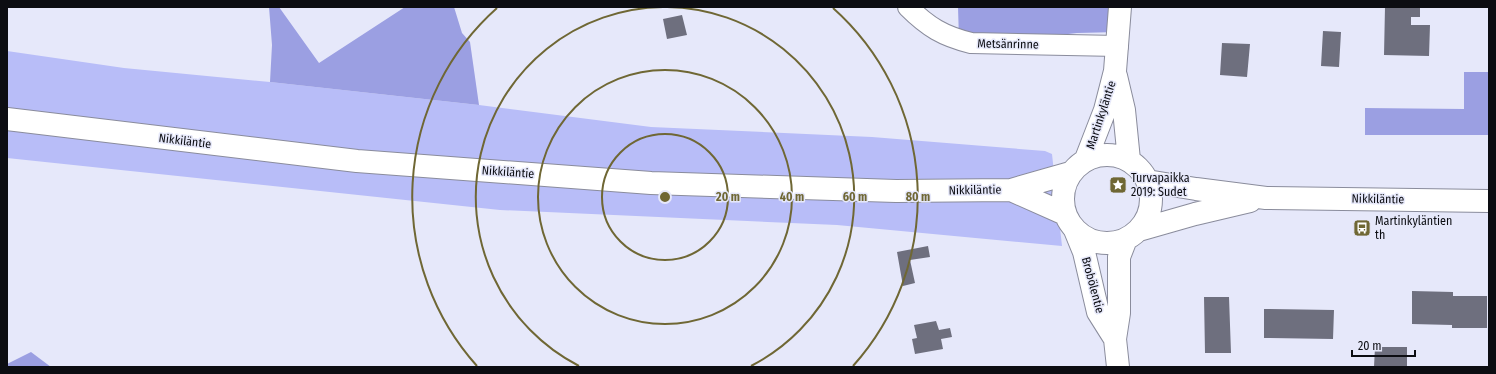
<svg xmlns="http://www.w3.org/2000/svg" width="1496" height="374" font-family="'Fira Sans Condensed',sans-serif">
<rect width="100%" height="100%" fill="#e6e8fa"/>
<path fill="#b8bdf8" d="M7,51L124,68L270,82L479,105L651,127L872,137L1045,151L1052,154L1062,246L837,225L500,210L7,158Z"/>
<path fill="#9b9fe2" d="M269,7H279L319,63L405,7H454L462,33L470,42L479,105L270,82L272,45Z
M958,7H1120L1118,32L1077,33L989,43L959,40Z
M1464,72H1489V135H1365V108L1464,109Z
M31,352L51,367H7V364Z"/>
<path fill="#6e6f7e" d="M1385,7H1420V17H1411V25H1430L1429,56L1384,55Z
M682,15L687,35L667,39L663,19Z
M1323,31L1341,32L1339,67L1321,66Z
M1222,43L1250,44L1247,77L1220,75Z
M928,246L930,257L910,260L915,283L903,286L897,252Z
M1412,291L1453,292V296H1487V328H1452V325L1412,324Z
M1204,297H1229L1231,353H1205Z
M1264,309L1334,310L1333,339L1264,338Z
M936,321L939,330L950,328L952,337L941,339L943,349L915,354L912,339L917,338L914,325Z
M1375,347H1407V367H1374Z"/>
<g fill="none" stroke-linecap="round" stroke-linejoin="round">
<g stroke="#8a8c9c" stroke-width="22">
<path id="street" d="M908,7C928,27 943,36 971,43L1118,46"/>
</g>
<g stroke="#8a8c9c" stroke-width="24">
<path id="secondary" d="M1116,76L1124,110L1129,160
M7,119L357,161L651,183L896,191L1011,190L1070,173
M1063 199a44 44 0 1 1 88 0a44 44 0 1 1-88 0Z
M1086,159L1105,110L1115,71L1120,7
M1147,181L1196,189L1266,198L1489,201
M1011,190L1065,214
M1075,230L1084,252L1098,312L1115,339
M1139,230L1195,214L1250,201
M1118,367L1115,339L1119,313V257L1126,239"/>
</g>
<use href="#street" stroke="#fff" stroke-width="20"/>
<use href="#secondary" stroke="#fff" stroke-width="22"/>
</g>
<g fill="none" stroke="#6f6734" stroke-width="2">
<circle cx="665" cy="197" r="63"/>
<circle cx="665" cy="197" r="127"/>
<path d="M579 366A190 190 0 0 1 663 7M667 7A190 190 0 0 1 751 366"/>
<path d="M477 366A253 253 0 0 1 497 8M833 8A253 253 0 0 1 853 366"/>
</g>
<defs>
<g id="sight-square" transform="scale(0.9)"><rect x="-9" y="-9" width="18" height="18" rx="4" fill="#6f6734" stroke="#e6e8fa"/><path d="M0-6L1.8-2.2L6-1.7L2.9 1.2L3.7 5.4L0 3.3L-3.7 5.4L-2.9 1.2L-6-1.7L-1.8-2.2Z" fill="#fff"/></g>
<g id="bus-square" transform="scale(0.9)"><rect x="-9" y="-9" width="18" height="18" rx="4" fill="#6f6734" stroke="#e6e8fa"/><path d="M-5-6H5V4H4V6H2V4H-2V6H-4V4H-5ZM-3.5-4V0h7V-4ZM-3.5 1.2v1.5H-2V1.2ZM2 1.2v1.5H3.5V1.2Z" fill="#fff"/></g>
</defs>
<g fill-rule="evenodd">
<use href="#sight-square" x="1118" y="185"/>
<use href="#bus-square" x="1362" y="228"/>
</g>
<g text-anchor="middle" stroke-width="3" stroke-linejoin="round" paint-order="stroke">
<g font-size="12" fill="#0c0d12" stroke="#e6e8fa">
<text transform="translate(1008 44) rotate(1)" y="4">Metsänrinne</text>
<text transform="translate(1101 115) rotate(-72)" y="4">Martinkyläntie</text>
<text transform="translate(185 141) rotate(7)" y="4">Nikkiläntie</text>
<text transform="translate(508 172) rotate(4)" y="4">Nikkiläntie</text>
<text transform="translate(975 190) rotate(-1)" y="4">Nikkiläntie</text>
<text transform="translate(1378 199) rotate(1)" y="4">Nikkiläntie</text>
<text transform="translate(1093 285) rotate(75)" y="4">Brobölentie</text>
</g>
<g font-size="12" fill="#0c0d12" stroke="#e6e8fa" text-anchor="start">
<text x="1131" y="182">Turvapaikka<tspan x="1131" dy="14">2019: Sudet</tspan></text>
<text x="1375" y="225">Martinkyläntien<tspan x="1375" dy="14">th</tspan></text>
</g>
</g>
<circle cx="665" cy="197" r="6" fill="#6f6734" stroke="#e6e8fa" stroke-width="2"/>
<g font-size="12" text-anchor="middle" font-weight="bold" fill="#6f6734" stroke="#e6e8fa" stroke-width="3" stroke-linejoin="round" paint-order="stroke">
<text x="728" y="201">20 m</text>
<text x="792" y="201">40 m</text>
<text x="855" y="201">60 m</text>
<text x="918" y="201">80 m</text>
</g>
<rect width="1496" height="374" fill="none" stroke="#0c0d12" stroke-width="16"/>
<path d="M1352 350v6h63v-6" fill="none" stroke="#0c0d12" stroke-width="2"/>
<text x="1358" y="350" font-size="12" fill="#0c0d12" stroke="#e6e8fa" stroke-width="3" paint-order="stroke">20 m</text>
</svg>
